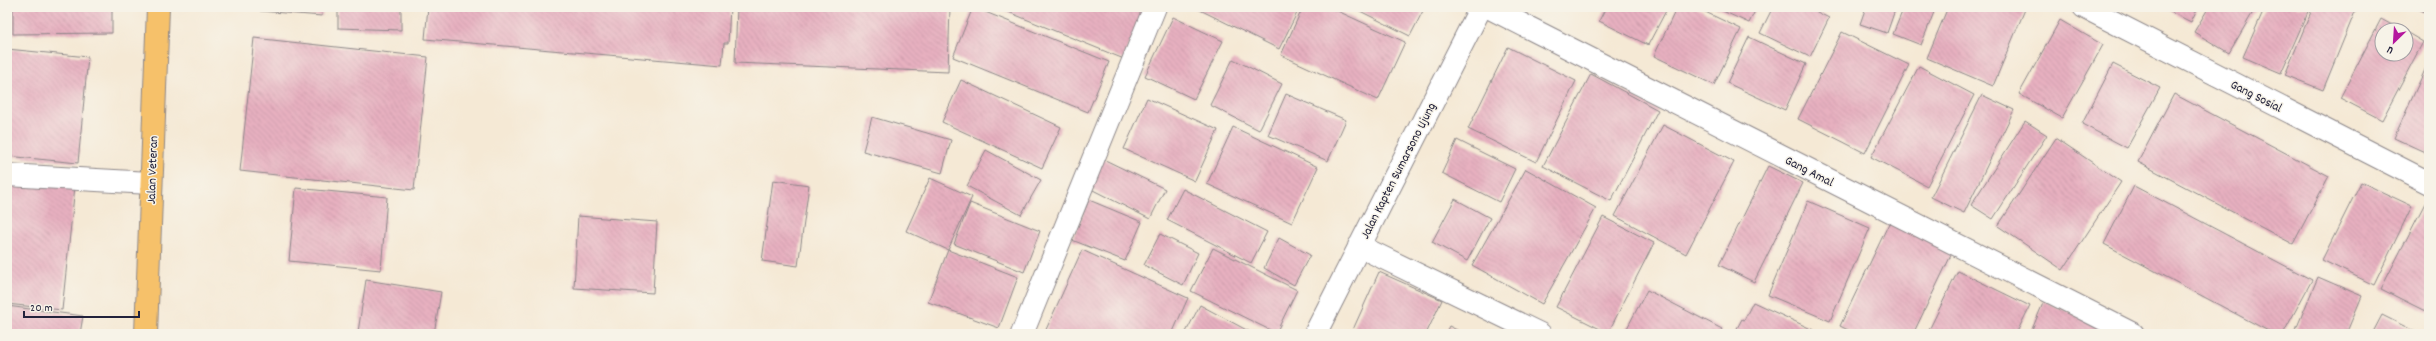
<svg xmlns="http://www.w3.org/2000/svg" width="2436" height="341" font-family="Dekko,sans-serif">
<defs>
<pattern id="building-back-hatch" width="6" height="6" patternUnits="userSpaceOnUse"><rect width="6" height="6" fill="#e7b0c0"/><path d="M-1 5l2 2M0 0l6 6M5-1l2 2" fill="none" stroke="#c697a6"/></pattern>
</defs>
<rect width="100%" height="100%" fill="#f7f3e8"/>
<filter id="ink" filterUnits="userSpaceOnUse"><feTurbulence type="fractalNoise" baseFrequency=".025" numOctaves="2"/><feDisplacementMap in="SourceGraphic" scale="8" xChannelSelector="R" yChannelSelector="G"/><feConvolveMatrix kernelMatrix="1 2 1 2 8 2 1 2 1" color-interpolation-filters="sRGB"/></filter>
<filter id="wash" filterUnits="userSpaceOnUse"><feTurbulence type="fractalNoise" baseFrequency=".012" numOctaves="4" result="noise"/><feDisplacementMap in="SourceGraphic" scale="16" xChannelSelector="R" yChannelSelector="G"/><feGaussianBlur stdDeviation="0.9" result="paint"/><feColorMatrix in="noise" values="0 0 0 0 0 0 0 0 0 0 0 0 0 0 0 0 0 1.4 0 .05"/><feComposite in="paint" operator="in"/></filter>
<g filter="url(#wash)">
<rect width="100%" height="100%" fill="#f5e9d5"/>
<g id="blocks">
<path fill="url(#building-back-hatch)" d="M13,7H112V33L13,34Z
M260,7H323L322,16L260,11Z
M338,7H401V30L338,28Z
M428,7H730L728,43H724L722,65L425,39Z
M737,7H950L948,72L735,63Z
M973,7L1109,62L1088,112L953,57Z
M996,7H1145L1124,59Z
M1194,7H1300L1279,49Z
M1303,7H1329L1405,42L1378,100L1281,55Z
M1352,7H1425L1410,36Z
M1606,7H1668L1648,45L1599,21Z
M1677,7H1695L1741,29L1714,85L1654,56Z
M1714,7H1757L1749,23Z
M1773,7H1807L1829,18L1810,57L1760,33Z
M1866,7H1896L1887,33L1860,24Z
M1904,7H1936L1921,45L1893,34Z
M1948,7H2026L1993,86L1927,58Z
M2161,7H2198L2191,22Z
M2209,7H2256L2229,53L2194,32Z
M2265,7H2310L2281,73L2243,57Z
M2313,7H2357L2323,90L2285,75Z
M2414,7H2429V14Z
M1173,17L1223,41L1194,99L1145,76Z
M2381,19L2401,30H2382V54H2406V32L2423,42L2382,120L2340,98Z
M2060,20L2103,45L2062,118L2019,94Z
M1842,32L1909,65L1865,153L1798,119Z
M1749,37L1806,64L1785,110L1727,83Z
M254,38L428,57L414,190L240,171Z
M1508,47L1576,81L1536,162L1468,129Z
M7,49L88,57L78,163L7,156Z
M1233,59L1282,84L1259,130L1210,105Z
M2429,61V154L2394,138Z
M2113,64L2160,88L2127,148L2082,124Z
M1919,66L1974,95L1927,186L1871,157Z
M1591,74L1658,110L1611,201L1543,166Z
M961,80L1061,127L1042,168L942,122Z
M1286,94L1346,120L1328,161L1268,135Z
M2174,94L2329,176L2293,244L2138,162Z
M1982,95L2014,110L1964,213L1931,197Z
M1147,98L1218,130L1195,181L1124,149Z
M872,117L951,140L942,173L863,151Z
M2025,121L2047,135L1993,219L1971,205Z
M1663,125L1734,162L1686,254L1615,216Z
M1233,127L1318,167L1292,223L1207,184Z
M2056,138L2121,182L2063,270L1998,226Z
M1457,140L1515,169L1499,202L1442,173Z
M986,150L1041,180L1021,215L967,186Z
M1101,158L1165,189L1150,219L1087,187Z
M1768,166L1803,183L1754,282L1719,265Z
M1526,169L1596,208L1542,304L1472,265Z
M930,178L972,197L948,250L906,231Z
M7,179L75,186L62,310L7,304Z
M773,180L809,185L798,266L762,261Z
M2361,182L2412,206L2374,285L2322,260Z
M2134,186L2312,280L2283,334H2274L2104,244Z
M296,188L387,197L381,270L289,261Z
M1183,189L1267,232L1251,263L1167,220Z
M1455,199L1490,218L1467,261L1432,242Z
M1089,200L1142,222L1125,261L1072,240Z
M1808,201L1870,228L1830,321L1768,295Z
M970,203L1040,231L1024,272L954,244Z
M2425,203L2429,205V313L2381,289Z
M578,216L657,222L653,293L574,288Z
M1603,217L1654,243L1608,333L1556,307Z
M1891,219L1954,249L1913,334H1856L1840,326Z
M1160,234L1198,253L1183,285L1144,265Z
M1279,238L1310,255L1294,285L1264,268Z
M1213,248L1297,290L1276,333L1191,291Z
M948,250L1018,277L999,328L928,302Z
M1082,250L1188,298L1172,334H1044Z
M1958,271L2030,306L2016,334H1927Z
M1379,272L1442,300L1426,334H1351Z
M2318,277L2362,296L2346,334H2294Z
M366,280L441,292L434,334H371L358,332Z
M1647,290L1722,329L1719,334H1624Z
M2044,301L2106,328L2104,334H2030Z
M1753,302L1822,334H1734L1742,319L1744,320Z
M1200,305L1254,334H1185Z
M7,306L83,316L80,334H7Z
M2382,315L2420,334H2372Z
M1449,326L1465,334H1445Z"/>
</g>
</g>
<g filter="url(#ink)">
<use href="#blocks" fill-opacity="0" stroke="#8c8688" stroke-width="1"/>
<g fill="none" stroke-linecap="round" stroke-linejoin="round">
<g stroke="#8c8688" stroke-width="24">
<path id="minor" d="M1488,7L2133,334
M2084,7L2429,183
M7,175L150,183
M1359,246L1540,334
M1022,334L1155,7
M1315,334L1481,7"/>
</g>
<g stroke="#8c8688" stroke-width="24">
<path id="major" d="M146,334L158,7"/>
</g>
<use href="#minor" stroke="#fff" stroke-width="22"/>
<use href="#major" stroke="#f6c16b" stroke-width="22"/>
</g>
</g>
<g text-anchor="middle" stroke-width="3" stroke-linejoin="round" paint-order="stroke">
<g font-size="13" fill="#22223b" stroke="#f7f3e8">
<text transform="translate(2257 95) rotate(27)" y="5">Gang Sosial</text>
<text transform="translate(151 170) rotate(-88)" y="5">Jalan Veteran</text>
<text transform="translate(1397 170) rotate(-63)" y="5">Jalan Kapten Sumarsono Ujung</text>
<text transform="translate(1810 170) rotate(27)" y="5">Gang Amal</text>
</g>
</g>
<rect width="2436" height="341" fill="none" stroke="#f7f3e8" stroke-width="24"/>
<g transform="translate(2394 42) rotate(205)"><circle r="19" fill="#f7f3e8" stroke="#a29fa3"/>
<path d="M0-3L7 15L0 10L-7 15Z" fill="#b5179e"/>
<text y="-6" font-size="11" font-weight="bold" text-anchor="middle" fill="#22223b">U</text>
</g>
<path d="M24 311v6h115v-6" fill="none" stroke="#22223b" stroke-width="2"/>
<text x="30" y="311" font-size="12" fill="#22223b" stroke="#f7f3e8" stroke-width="3" paint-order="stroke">20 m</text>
</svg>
